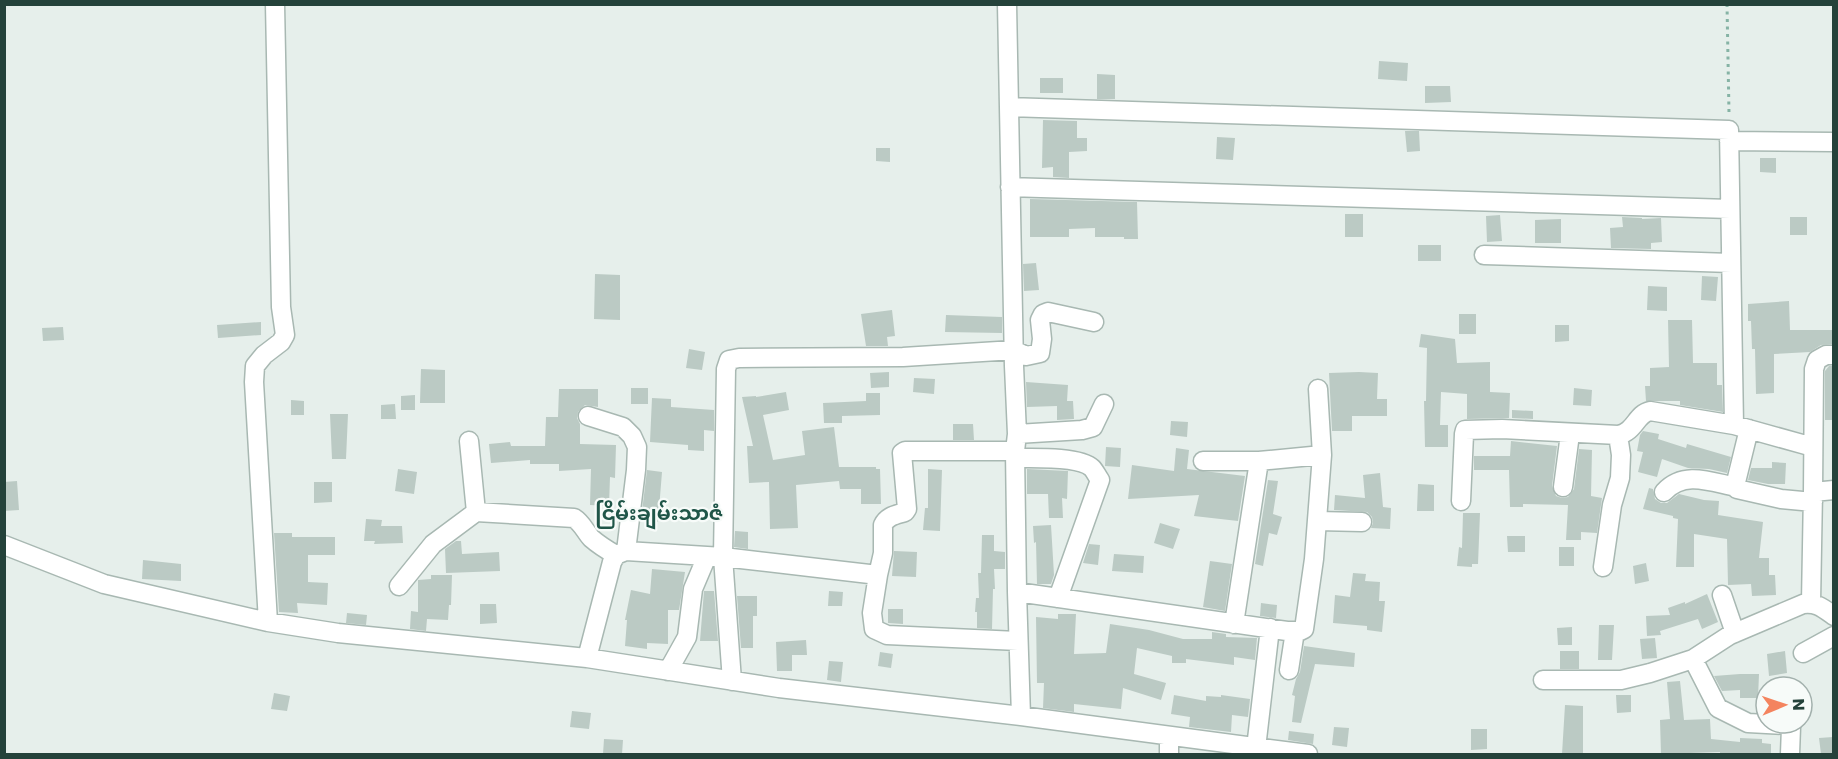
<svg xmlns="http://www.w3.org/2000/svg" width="1838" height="759" font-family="Poppins,'Noto Sans Myanmar',sans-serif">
<rect width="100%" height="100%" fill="#e6efeb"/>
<path fill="#bbcac4" d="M1379,61L1408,63L1407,81L1378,79Z
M1097,74L1115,75V99H1097Z
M1040,78H1063V93H1040Z
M1425,86H1450L1451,102L1425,103Z
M1043,120L1077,121V138H1087V151L1069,152V178L1053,177V167L1042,168Z
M1405,131H1419L1420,151L1407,152Z
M1217,137L1235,138L1233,160L1216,159Z
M876,148H890V162L876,161Z
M1760,158H1776V173L1760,172Z
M1030,199L1137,202L1138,239H1124V237H1095V228L1069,229V237H1030Z
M1345,214H1363V237H1345Z
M1500,215L1502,241L1487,242L1486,216Z
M1622,217L1642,218V219L1661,218L1662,242L1651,243V249L1611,248L1610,228L1623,227Z
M1790,217H1807V235H1790Z
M1561,219V243H1535V220Z
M1418,245H1441V261H1418Z
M1036,263L1039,290L1024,291L1023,264Z
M595,274L620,275V320L594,319Z
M1702,276L1718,277L1716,301L1701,300Z
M1648,286L1667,287V311L1647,310Z
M1789,301L1790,330H1833V344L1821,345L1810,352L1774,354V393L1756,394L1755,349H1752L1751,321H1748V304Z
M892,310L895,336L887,337L888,346H866L861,314Z
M1459,314H1476V334H1459Z
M946,315L1002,317V333L945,332Z
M1668,320H1692L1693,363H1717V385H1722L1723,412L1680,405V401H1646L1645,386H1650V368L1669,367Z
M261,322V335L218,338L217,325Z
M1555,325H1569V341L1555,342Z
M63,327L64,340L43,341L42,328Z
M1421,334L1455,339L1457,363L1490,362V392L1510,393L1509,418L1467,419V394L1441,392L1440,425H1448V447H1425L1424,401H1426L1427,348L1419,347Z
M689,349L705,352L702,370L686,368Z
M1829,366H1833V420H1825V371Z
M421,369L445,370V403H420Z
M889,372V387L871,388L870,373Z
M1359,372L1378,373L1377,399H1387V416H1352V431H1332L1329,373Z
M914,378L935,379L934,394L913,392Z
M1026,382L1068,385L1067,401H1073L1074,419L1057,420V406L1027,407Z
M631,388H648V404H631Z
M1574,388L1592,390L1591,406L1573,405Z
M559,389H598V407L585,405L578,412L577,418L580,424V444L616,445L615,478L610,477L609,506L590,505L591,469L559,471V464H530V460L491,463L489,444L510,442L511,446H545L546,417H558Z
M786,392L789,410L763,415L773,460L805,455L802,431L834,427L839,467H876V469H880L881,504H861V489H840L839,481L796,485L798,528L770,529L769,482L749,483L747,446H753L742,397L756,396V397Z
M866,393H880V415L842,416V423H824L823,403L866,401Z
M415,395V410H401V396Z
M652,398L671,399V407L714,410V431L704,430V451L688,450V445L650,442Z
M291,400L304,401V415H291Z
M395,404L396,419H381V405Z
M1512,410L1533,411V419L1512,418Z
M330,414H348L346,459H332Z
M1171,421L1188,422L1187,437L1170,435Z
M953,424H973L974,440H953Z
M1643,431L1659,434L1658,439L1686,448L1687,444L1731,457L1727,473L1709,469L1688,468L1662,459L1657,477L1638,472L1643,452L1637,451L1640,435Z
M1511,441L1557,446L1552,486L1556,496L1562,498L1568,497L1574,489L1579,449L1592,450L1591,496L1602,498L1597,533L1581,532V540H1566L1568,505L1523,504V507H1510L1509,470H1474V456H1510Z
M1106,447L1121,448L1120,467L1105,466Z
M1176,448L1189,450L1187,469L1245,476L1238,521L1194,516L1199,495L1128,499L1132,465L1174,471Z
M1772,462L1786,463L1785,484H1768L1748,480L1751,468H1772Z
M398,469L417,472L414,494L395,491Z
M928,469L942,470L940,531L923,530L925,508H928Z
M1027,469L1068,471L1067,499L1062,498L1063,518H1049L1048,494H1027Z
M647,470L662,472L658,522L641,520Z
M1380,473L1383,507L1391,508L1390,529L1371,528L1373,523L1372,517L1367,512L1334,510L1335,495L1365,498L1363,475Z
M1268,480L1278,481L1273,514L1282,517L1277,535L1269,533L1263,566L1255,564Z
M17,481L19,510L4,511V482Z
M314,482H332V502L314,503Z
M1418,484L1434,485V511H1417Z
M1649,488L1653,489L1655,499L1661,503H1667L1679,494L1704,500L1719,501L1718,515L1763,522L1759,558H1769V575H1775L1776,595L1752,596L1751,584L1728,585L1727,539L1694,534V567H1676L1678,519L1673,518V516L1643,509Z
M1463,513H1480L1478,564H1472V567L1457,566L1459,547L1462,548Z
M366,519L382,520L381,526H402L403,543L374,544L375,541H364Z
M1160,523L1180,529L1173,549L1154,543Z
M1051,525L1054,575L1051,584H1037L1036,542L1034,543L1033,526Z
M735,531L748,532V549L734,547Z
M274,533H292V537H335V555H308V582L328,583L327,605L297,603L298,613L279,612Z
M982,535H994V551L1005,552V569H994L995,589H993L992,629L977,628V612H975L976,598H979L978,573H981Z
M1507,536H1525V552H1508Z
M456,541H461L462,554L499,552L500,571L446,573L445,549Z
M1089,544L1100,545L1098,565L1083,563Z
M1559,547H1574V566H1559Z
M894,551L917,552L916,577L892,576Z
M1114,554L1144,556L1143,573L1112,571Z
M143,560L181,564V581L142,579Z
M1210,561L1232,564L1225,611L1203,607Z
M1646,563L1649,581L1635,584L1633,566Z
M652,569L685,572L679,610H668V644L647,643V649L625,646L627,620H625L631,590L650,594Z
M1353,573L1366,574L1365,581L1380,582L1379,601H1385L1382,632L1367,630V626L1333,623L1335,595L1350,597Z
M431,575H452L451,605H449L448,620L427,619L426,631L410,629L411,611L418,612V580L431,579Z
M704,591H714L718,641H700Z
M829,591L843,592L842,606H828Z
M1707,594L1718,622L1702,629L1698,619L1660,631L1661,635L1647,636L1646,616L1670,615L1668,608L1685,602V604Z
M737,596H757V616H753V648H741Z
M1261,603L1277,605L1276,618L1260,616Z
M480,604H496L497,623L480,624Z
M888,609H903V624L888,623Z
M347,613L367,615L366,625L346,623Z
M1058,614H1076L1074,654L1106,653L1110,624L1149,630L1183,639H1212V632L1226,634V637L1257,638L1255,660L1234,657V665L1186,659V663H1172V656L1137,648L1134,674L1166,683L1161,700L1123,688L1121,709L1074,704V712L1043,708L1044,683H1037L1036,617L1058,619Z
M1599,625H1614L1612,660H1598Z
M1572,627V645H1558L1557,628Z
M1655,638L1657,658L1642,659L1640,639Z
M806,640L807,655H792V671H777L776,642Z
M1304,646L1355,653L1354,667L1315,664L1301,723L1292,722L1295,696L1292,695L1296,679L1300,672Z
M1560,651H1579V669H1560Z
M1785,651L1787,673L1769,676L1767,654Z
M880,652L893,654L891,668L878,666Z
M829,661L843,662L841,682L827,680Z
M1740,674H1759L1758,698H1740V690L1722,691L1714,676Z
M1680,681L1684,720L1710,719L1711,739L1740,742V738L1762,739V743L1771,744V754H1720V752L1661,754L1660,720L1670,719L1667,682Z
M274,693L290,696L287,711L271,709Z
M1174,695L1206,701V696L1221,697V695L1250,699L1248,717L1232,715L1231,732L1189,727L1190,717L1171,714Z
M1616,695H1631V712L1617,713Z
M1565,705L1583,706V754H1562Z
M572,711L591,713L589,729L570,727Z
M1334,727L1349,728L1347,747L1332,745Z
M1471,729H1487V749L1471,750Z
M1289,731L1314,734L1313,744L1288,740Z
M1833,737V754H1821L1819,738Z
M604,739L623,740L622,754H603Z"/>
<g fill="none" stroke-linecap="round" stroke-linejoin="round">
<g stroke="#a8b8b2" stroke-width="21">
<path id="minor" d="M1007,4L1014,366L1017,434L1015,451L1017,592L1021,716
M1009,107L1729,130L1734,425L1813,447
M1729,141L1834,142
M1010,187L1730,209
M1484,255L1731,263
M588,416L623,427L632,436L637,447L636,470L626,551
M1749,429L1736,482L1737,489L1781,499L1813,502
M1017,434L1082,430L1093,427L1104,404
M469,441L476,512
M1015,458C1032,458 1080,456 1092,468C1095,471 1097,476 1100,480L1058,598
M1203,461H1259L1322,455
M1563,487L1570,434
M1664,492C1684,470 1711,482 1736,487
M1813,492L1814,369L1817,360L1826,355H1834
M1461,501L1464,434L1465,430L1502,429L1618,435C1635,432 1636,414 1650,411L1734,425
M1317,521L1362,522
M4,545L104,584L268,622L338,633L587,658L779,688L1021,716L1308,754
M1603,567L1612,505L1620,478L1621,455L1618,435
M878,575L883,553V525C887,516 896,515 905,512L907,509L902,453L905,451H1015
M399,586L433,544L476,512L574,518C582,523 585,531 591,538C599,545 607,550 616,555
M1017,592L1287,631H1300L1304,629L1314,559L1322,455L1318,389
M1722,595L1735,633
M1811,603L1813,492L1834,490
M268,622L254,382L255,366L264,355L281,342L285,335L281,307L275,4
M1234,624L1259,461
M1803,653L1834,636
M587,658L612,562L616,555L626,551L723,557L878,575L872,613L874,629L887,635L1018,641
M1693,659L1718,708L1748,723L1786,725L1791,727L1790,754
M1289,670L1295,631
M668,671L687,637L693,589L707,556
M1543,680H1621L1650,673L1693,659L1730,635L1803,604C1816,602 1823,608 1834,616
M732,681L723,557L726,369L729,360L739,358L903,357L1014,350L1026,356L1040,353L1042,339L1040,320L1043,314L1048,312L1094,322
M1256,748L1270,628
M1169,754V736"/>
</g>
<path stroke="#86b3a5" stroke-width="3" stroke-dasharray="3 4.5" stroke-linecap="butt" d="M1727,4L1729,113"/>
<use href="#minor" stroke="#fff" stroke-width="18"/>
</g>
<g text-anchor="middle" stroke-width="4.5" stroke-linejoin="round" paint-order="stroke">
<g font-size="20" font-weight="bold" fill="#1f5548" stroke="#f7fbf9">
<text x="659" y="520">ငြိမ်းချမ်းသာဇံ</text>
</g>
</g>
<rect width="1838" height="759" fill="none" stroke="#24423a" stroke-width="12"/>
<g transform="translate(1784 705) rotate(88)"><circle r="28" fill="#f7fbf9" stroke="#a3b1ad" stroke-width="1.5"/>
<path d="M0-4.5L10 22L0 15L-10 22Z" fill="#f4845f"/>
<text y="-9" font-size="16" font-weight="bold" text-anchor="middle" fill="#24423a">N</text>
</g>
</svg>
